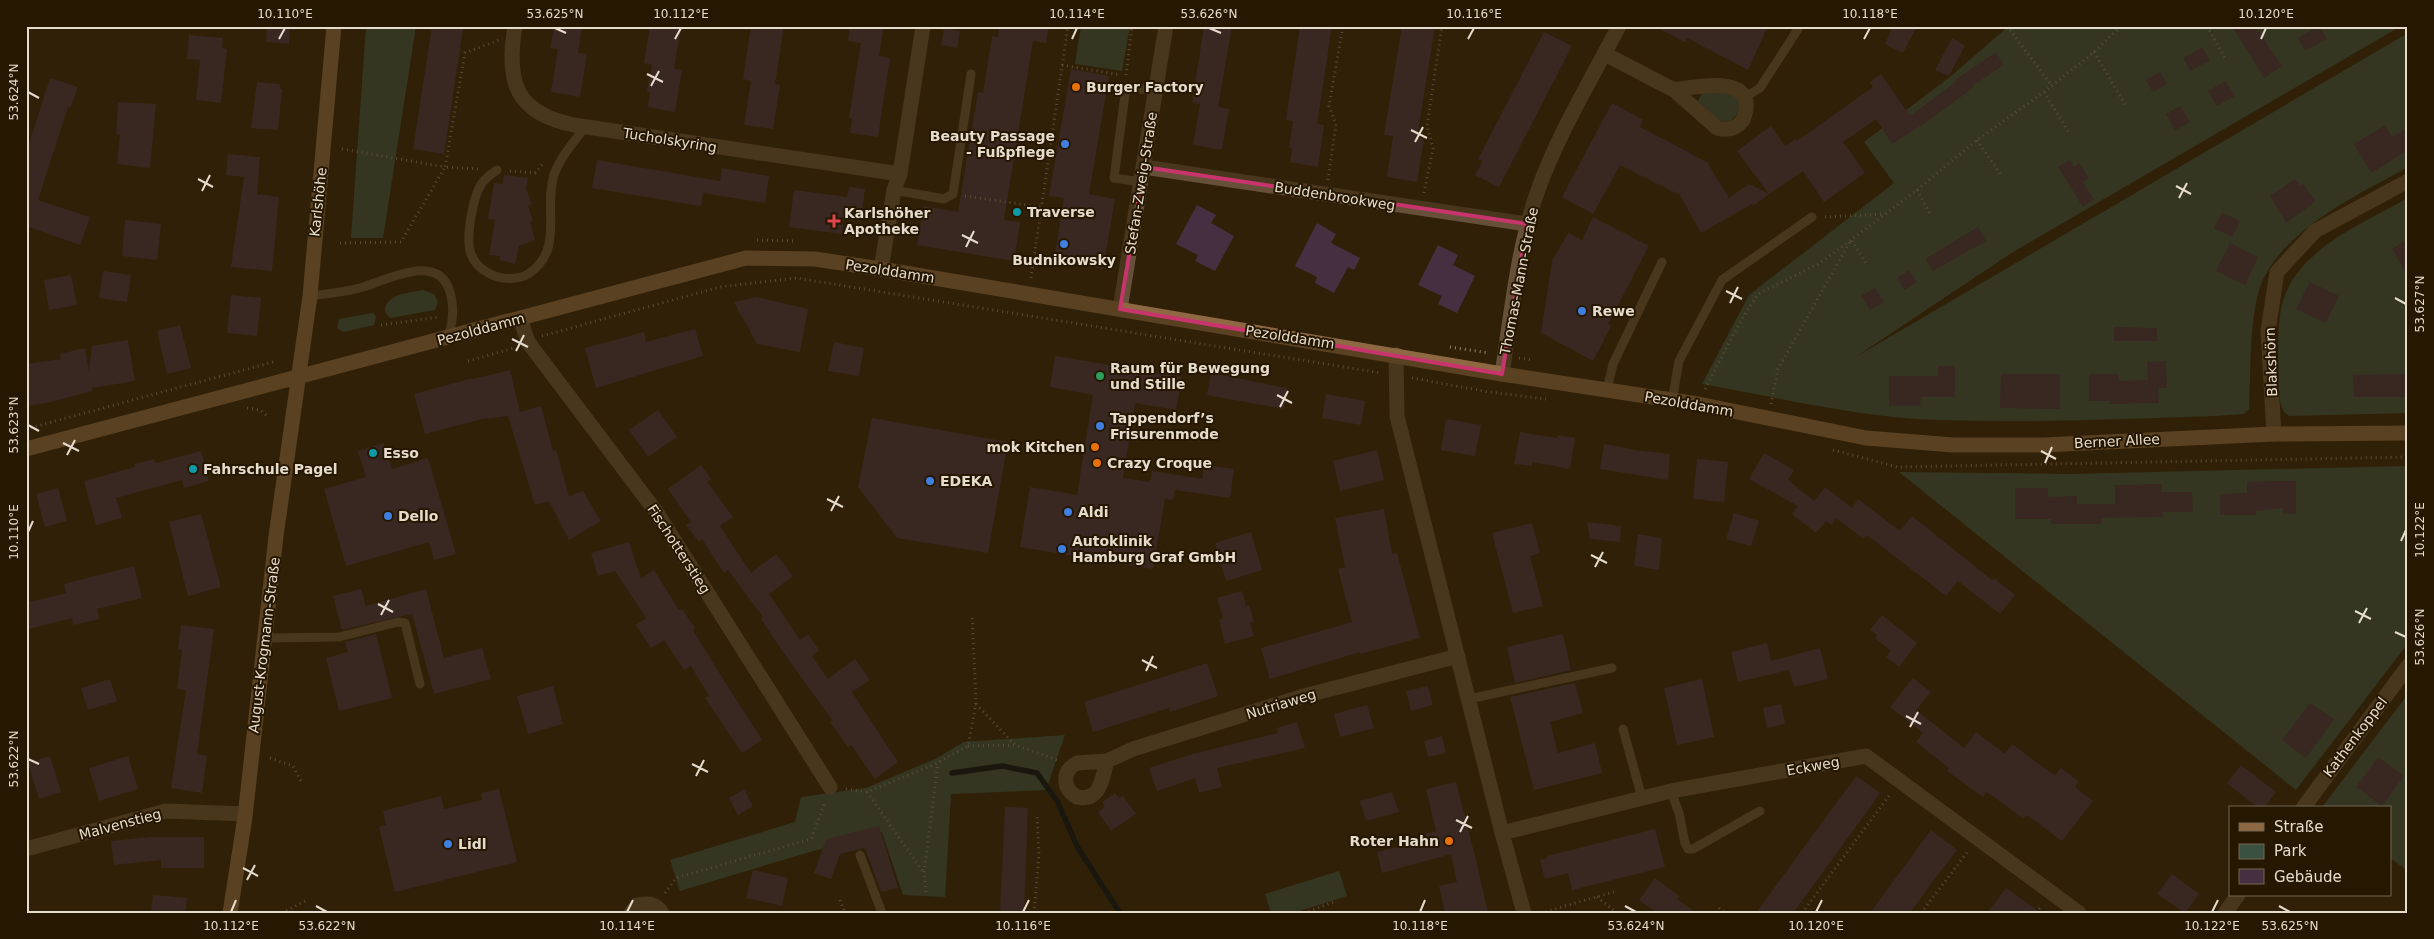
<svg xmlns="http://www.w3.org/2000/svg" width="2434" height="939" font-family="'DejaVu Sans',sans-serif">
<rect width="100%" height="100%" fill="#302007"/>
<path fill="#3a5142" d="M366,26H416L383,238H351Z
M1081,26H1130L1122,71L1075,64Z
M2009,26H2401L2013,252L1854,358L2408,33V167C2355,197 2271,234 2257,298C2249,333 2251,372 2249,409L2244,414L2215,416C2124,419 2033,423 1942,420C1861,418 1782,398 1702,384L1749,295L1894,183L1864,142L1951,76Z
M1732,92L1740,102L1737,114L1729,122L1717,120L1698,101L1702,93Z
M2408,198V413L2289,416L2284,412L2280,402C2278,374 2277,343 2280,315C2288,252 2361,225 2408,198Z
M423,290L434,294L438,302L435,310L390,318L385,312C384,294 409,293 423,290Z
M373,313L376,316L374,325L343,332L337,328L339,319Z
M2408,466V643L2296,790L1899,472L2071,474Z
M2408,694V871L2390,858V808L2323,806Z
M1065,735L1046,790L951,794L945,897L903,895L882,832L803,854L680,891L670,860L795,822L801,797L866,788L935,759L964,742Z
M1339,871L1347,896L1293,913H1271L1265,894Z"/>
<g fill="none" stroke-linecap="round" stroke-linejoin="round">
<path stroke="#000e17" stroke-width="5.5" d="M952,773L1002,766L1037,773L1057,801L1078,848L1120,913"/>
</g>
<path fill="#462f41" d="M267,26H290L289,44L266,42Z
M432,26L463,29L444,154L413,149Z
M554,26H582L578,53L587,54L580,97L551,92L558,49L550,48Z
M650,26H681L674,69L682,70L675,112L648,107L650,93L647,92L652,65L644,63Z
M751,26H784L775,84L780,85L773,129L744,125L751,81L743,79Z
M850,26H884L879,56L890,58L878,137L850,133L852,119L849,118L861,43L848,41Z
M1000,26H1049L1046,43L1033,41L1004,220L1020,222L1014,261L917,245L924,206L958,212L978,92L983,93L992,36L998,37Z
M1204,26H1232L1218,107L1229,109L1222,150L1193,145L1200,104L1192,103Z
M1300,26H1332L1317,124L1324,125L1318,167L1290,162L1292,149L1289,148L1293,121L1286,120Z
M1402,26H1435L1417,138L1424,139L1417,182L1387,177L1393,136L1384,135Z
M1654,26H1768L1748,70L1687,38L1685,42Z
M1893,26H1917L1903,53L1885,44Z
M2232,26H2255L2282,66L2264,78Z
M2319,26L2327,39L2305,51L2298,38Z
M944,28L960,31L957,48L941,45Z
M1544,32L1572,46L1499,187L1475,175L1483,161L1478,159Z
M189,35L223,38L222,48L227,49L221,103L196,100L200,60L187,59Z
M1952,38L1965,46L1949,76L1935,70Z
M2202,47L2210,60L2190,71L2183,58Z
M1996,52L2004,65L1972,86L1973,88L1925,123L1892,144L1876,119L1843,142L1865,173L1824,202L1803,171L1769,194L1737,151L1771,126L1785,146L1796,139L1797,141L1873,87L1870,82L1881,74L1910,116L1957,81L1955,80Z
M1071,69L1109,76L1089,194L1115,199L1103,269L1054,260L1064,198L1049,196Z
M2160,72L2167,84L2153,92L2146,80Z
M50,78L78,87L70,108L68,107L38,200L90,217L80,245L26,226V153Z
M2226,81L2235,96L2217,106L2208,91Z
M257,82L280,84V89H282L278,130L251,128Z
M118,102L156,104L150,168L117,164L120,134H116Z
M1612,103L1643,120L1640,127L1707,162L1729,198L1749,184L1769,194L1753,206L1752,204L1701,233L1680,195L1620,165L1593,214L1562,197Z
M2180,106L2190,122L2175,130L2166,114Z
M2385,125L2392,137L2408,128V150L2371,173L2354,144Z
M228,154L260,157L257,194L279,197L272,271L231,267L244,177L226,175Z
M597,160L720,181L722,168L769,176L765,203L703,193L701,206L592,188Z
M2070,160L2074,167L2079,163L2089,178L2083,182L2094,200L2083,207L2058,167Z
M504,175L528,178L526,189L532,204L528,206L533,220L530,222L535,240L519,246L515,264L499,260L500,256L489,255L495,220L488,219L494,183L503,184Z
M2295,179L2300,186L2303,184L2316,201L2286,223L2270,196Z
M849,187L865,189L862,212L845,210L842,234L789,227L794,190L847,197Z
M1197,205L1216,215L1211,223L1234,236L1215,271L1195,261L1198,255L1176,244Z
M2222,212L2240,221L2232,237L2214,228Z
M1593,217L1649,246L1608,324L1611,326L1593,361L1541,333L1552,261L1568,233L1582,240Z
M125,220L161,224L157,260L122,256Z
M1317,223L1336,234L1331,243L1360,258L1354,270L1348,267L1334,293L1315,283L1317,277L1295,266Z
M1978,227L1986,241L1933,271L1925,259Z
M2408,239V276L2392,249Z
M2230,243L2258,257L2245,285L2216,271Z
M1438,245L1458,255L1453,265L1475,276L1457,313L1438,304L1442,296L1418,285Z
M1909,270L1917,282L1904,290L1897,278Z
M103,271L131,275L127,302L99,298Z
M71,275L77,305L49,310L44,280Z
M2310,282L2339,296L2326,323L2296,309Z
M1875,288L1884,302L1870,310L1861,296Z
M231,295L261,298L257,336L227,333Z
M757,297L808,309L800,352L757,344L734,302Z
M180,325L191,368L167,374L157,331Z
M2114,327L2157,328V341H2114Z
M695,329L703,356L596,388L585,348L644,332L646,342Z
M128,340L135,381L92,388L93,391L51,402L26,406V364L61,359L60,354L85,348L89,371L92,346Z
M834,342L864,348L859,376L828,371Z
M1055,356L1182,377L1176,410L1135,403L1123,478L1150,482L1152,471L1202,479L1204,465L1234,469L1230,498L1175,490L1173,500L1165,499L1153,569L1020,547L1030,487L1077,495L1093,395L1050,387Z
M2166,361L2167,388H2158L2159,403L2109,404V401H2089V374H2119V381L2148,380L2147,362Z
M1938,366H1955V397H1921L1920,406H1889V376H1938Z
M510,370L520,412L541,406L553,451L556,450L569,496L583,491L601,521L569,540L549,501L535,505L508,416L482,419L425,434L414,394L473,378V379Z
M1211,373L1287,388L1284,409L1207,395Z
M2001,374H2060V409L2000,408Z
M2408,374V397H2354L2353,375Z
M1326,394L1365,401L1361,425L1322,418Z
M658,410L677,437L648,457L629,430Z
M872,418L1008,442L988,553L897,538L858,487Z
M1446,419L1481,425L1475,456L1441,450Z
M1520,432L1557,438V435L1575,438L1570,469L1532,462V466L1514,464Z
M384,443L392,469L428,458L456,554L434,560L429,542L346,566L324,489L366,477L358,451Z
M1604,444L1627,448V449L1670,454L1668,480L1600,469Z
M1377,450L1384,480L1340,491L1333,461Z
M201,451L209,481L184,488L182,480L116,498L122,518L96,525L84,481L135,467L134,464L154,459L156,463Z
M1764,453L1794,470L1788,480L1814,501L1825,487L1852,508L1858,499L1900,531L1912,516L1992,580L1994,578L2015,595L2000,614L1958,581L1946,596L1867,535L1864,539L1836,518L1832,525L1826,521L1816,533L1792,514L1798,506L1749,479Z
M1697,459L1728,462L1724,502L1693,499Z
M701,465L711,479L707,482L733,517L720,526L751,573L776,554L793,576L769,594L800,640L808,634L819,650L812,656L828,679L855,659L870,680L852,692L898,762L875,779L851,745L848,747L830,722L833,721L783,652L761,619L763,617L728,570L724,573L702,539L699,542L686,525L691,522L668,489Z
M2278,481H2296V514H2283V508L2256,511V515H2220V494L2247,493V482Z
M2162,484V492H2192L2193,512H2163V517L2101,518V524H2051V519H2015V488H2048V497L2077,496V504H2115V485Z
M58,488L67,521L45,527L36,494Z
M1384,509L1392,554L1397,553L1420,638L1360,654V652L1270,679L1261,648L1352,622L1338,569L1345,567L1335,518Z
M1734,513L1759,521L1751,546L1726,539Z
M201,514L221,587L188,596L169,522Z
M1587,522L1621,526L1620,542L1590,539Z
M1532,523L1540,553L1530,556L1543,606L1513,613L1492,533Z
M1251,532L1262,570L1226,581L1215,543Z
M1638,534L1662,538L1659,570L1634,566Z
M629,542L641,579L654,570L679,610L682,609L695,628L693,630L713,663L762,740L742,753L705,698L709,696L691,666L684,670L664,640L651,648L636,625L646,618L615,571L598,576L591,553Z
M134,566L142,598L97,609L100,619L73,625L72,618L29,629L26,603L66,593L64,584Z
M361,589L366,606L426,589L444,658L482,648L491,679L434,694L412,614L342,630L333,596Z
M1242,591L1246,606L1249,605L1254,622L1250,623L1254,636L1225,644L1219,620L1223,618L1217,598Z
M1882,615L1917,643L1899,667L1886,657L1891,651L1875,638L1877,635L1870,630Z
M181,625L214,629L197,754L207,756L202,793L171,788L186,690L177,689L182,650L178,649Z
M376,634L392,698L339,711L326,658L348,652L345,642Z
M1563,634L1571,670L1515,683L1507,647Z
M1767,643L1771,661L1820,648L1828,679L1794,687L1789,670L1738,682L1731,652Z
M1207,663L1218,696L1170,712L1169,708L1093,732L1084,702Z
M1913,678L1931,692L1916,710L1964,748L1976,732L2005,754L2012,744L2055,776L2061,768L2079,782L2075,787L2093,801L2062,841L2027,815L2024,819L1987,792L1983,797L1947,771L1949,768L1916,742L1923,733L1890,707Z
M110,679L117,701L88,710L81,688Z
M1702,679L1714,737L1677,745L1664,688Z
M1575,683L1583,713L1550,722L1558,753L1595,743L1602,773L1534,790L1510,697Z
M553,686L563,724L528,734L517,696Z
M1428,686L1433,705L1411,711L1406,691Z
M2310,703L2334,719L2306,758L2282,740Z
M1781,704L1785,724L1767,728L1763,708Z
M1367,705L1374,728L1340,737L1334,714Z
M1297,722L1305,748L1217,768L1222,787L1199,793L1195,778L1157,791L1149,768L1193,754L1278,733L1277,728Z
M1442,736L1446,753L1428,757L1424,741Z
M50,756L61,792L39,799L28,763Z
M128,756L138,789L99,801L89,768Z
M2378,757L2404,776L2382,806L2356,787Z
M2241,765L2276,792L2264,808H2258L2227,783Z
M1856,776L1880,793L1855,828L1793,913H1756Z
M1456,782L1476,860L1488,913H1445L1439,886L1457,882L1451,854L1382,873L1377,852L1427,840L1425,834L1436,831L1426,789Z
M499,789L517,862L395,892L379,827L386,825L383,811L441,796L444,809L482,800L481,793Z
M744,789L753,806L738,815L729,798Z
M1392,792L1399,812L1366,821L1360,801Z
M1115,793L1119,798L1123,796L1136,814L1111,831L1098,812L1105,807L1102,802Z
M1005,807L1028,808L1024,913H1000Z
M879,826L898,888L881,892L865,848L840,854L831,879L814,873L826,839Z
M1655,829L1665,867L1572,890L1568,873L1545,879L1540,860L1547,858V856Z
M1931,830L1957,850L1930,885L1910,913H1870Z
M151,837H204V868H161V860L114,865L111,841Z
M753,870L788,878L782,906L746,898Z
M2172,874L2199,894L2185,913L2157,894Z
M1655,878L1679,896L1677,899L1697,913H1657L1639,900Z
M2006,888L2041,913H1987Z
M153,895L187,898L185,913H151Z"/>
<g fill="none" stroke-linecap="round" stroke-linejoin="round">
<path stroke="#8d806c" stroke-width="3" stroke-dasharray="1 4" stroke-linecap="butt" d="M2007,26L2052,86
M2207,26L2225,58
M2094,52L2126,106
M1062,65L1121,75
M1126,75L1132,26
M2044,92L2069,133
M1977,140L2000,174
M342,149L445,167L465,53L499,40
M510,171L535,173L543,163
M1328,180L1336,124L1329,106L1343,26
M1917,190L1931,215
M1424,193L1433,148L1427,126L1442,26
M965,196L1041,207
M1825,217L1883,214
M757,240L793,241
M340,243L401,242L445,167L478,169
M1031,278L1068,26
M381,325L440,317
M542,336L720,287L796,278L1381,373
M1450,347L1489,353
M1519,358L1533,360
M468,361L514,348
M1412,378L1489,392L1546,399
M1705,389L1739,324L1758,294L1820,263L1851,240L1917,190L1977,140L2044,92L2094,52L2121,26
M1771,404L1778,369L1851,240L1868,266
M247,408L260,410L267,416
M26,429L277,361
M1833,450L1897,467L2408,457
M976,704L1015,745L1057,760
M968,746L1015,745
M270,758L293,766L301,781
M846,789L867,792L935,764L968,746L976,703L972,615
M867,792L924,873
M926,892L924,873L938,763
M665,893L676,878L811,839L825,802
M1597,897L1617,913
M840,900L845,913
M1719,908L1725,913
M282,913L307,900
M1034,913L1039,855L1037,816
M1304,913L1334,902
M1541,913L1617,891
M1802,913L1891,793
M1921,913L1969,850
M2036,913L2042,905"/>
<path stroke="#675039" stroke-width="9" d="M1745,97L1760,88L1798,29
M497,170C491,174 486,178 482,183C473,196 465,239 471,254C476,267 489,276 503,278C512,279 520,279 528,274C565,250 543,209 554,175C560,157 574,142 585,127
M1141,182L1114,178L1126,87L1155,91
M894,190L944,199L953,194L971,74
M310,296C328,294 346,292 363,287C389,279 439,252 450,292C455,308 453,322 448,337
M1607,390L1613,364L1662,262
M1672,401L1679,361L1722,280L1812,217
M265,638L339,637L398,622L405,623L420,684
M1469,699L1612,668
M1623,729L1642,798
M1671,791L1679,813L1685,843L1688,849H1693L1760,811
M860,855L882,913"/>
<path stroke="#675039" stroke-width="15" d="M515,26C506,82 515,113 574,125L900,174
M1605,54L1674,90L1717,128C1728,131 1736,129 1743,120C1761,73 1699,86 1674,90
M1144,167L1527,224
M881,269L894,190L900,174L923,26
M1120,309L1166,26
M520,318L528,342L657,513L830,787
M1396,355L1397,416L1502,833L1524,913
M1502,374C1511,316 1518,245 1538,190C1558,134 1591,80 1619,26
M2274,434L2268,331L2277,272L2315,231L2408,181
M1107,761C1102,778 1101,802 1077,797C1062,788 1062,771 1077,763L1107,761L1133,749L1304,696L1458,656
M2303,808L2408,666
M1502,833L1671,791L1866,756L2079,913
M26,849L166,811L245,814
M631,913L637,905C648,903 656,903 662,913
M2225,913L2238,895"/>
<path stroke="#8d6842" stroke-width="15" d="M26,449L746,258L815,259L881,269L1502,374L1698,404L1866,438L1953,445H2044L2274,434L2408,433
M230,913L245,817L276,536L310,296L334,26"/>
</g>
<path d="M0 0H2434V939H0ZM1144,167L1527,224L1502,374L1120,309Z" fill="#302007" fill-opacity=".55" fill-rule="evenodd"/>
<path fill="none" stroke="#c7356c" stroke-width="4" stroke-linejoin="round" d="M1144,167L1527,224L1502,374L1120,309Z"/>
<path fill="none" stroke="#e6dccd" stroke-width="2" d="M555,28L566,33M1209,28L1221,33M279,39L285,28M675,39L681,28M1072,39L1077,28M1468,39L1474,28M1864,39L1870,28M2261,39L2266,28M647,74L663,82M651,86L659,71M28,92L39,98M1411,130L1427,138M1415,142L1423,127M198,179L213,187M2176,186L2191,194M202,191L210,175M2179,198L2187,183M962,235L978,243M966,247L974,231M1726,291L1742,299M2395,298L2406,304M1730,303L1738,287M512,339L528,347M516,351L524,335M1277,395L1292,403M1280,407L1288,391M28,425L39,431M63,443L79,451M2041,451L2056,459M67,455L75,440M2045,463L2052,447M827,499L843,507M831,511L839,496M28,532L33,521M2401,541L2406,530M1591,555L1607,563M1595,567L1603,552M378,604L393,612M2355,611L2371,619M381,615L389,600M2359,623L2367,608M2395,632L2406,637M1142,660L1157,668M1146,671L1153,656M1906,716L1921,724M1910,727L1918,712M28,759L39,764M692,764L708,772M696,776L704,760M1456,820L1472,828M1460,832L1468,816M243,868L258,876M247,880L255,865M316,906L327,912M1625,906L1636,912M2279,906L2290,912M231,912L236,900M627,912L633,900M1023,912L1029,900M1420,912L1425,900M1816,912L1822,900M2212,912L2218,900"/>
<g fill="#e8710a" stroke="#261700" stroke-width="2">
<circle cx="1076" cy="87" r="5"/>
<circle cx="1095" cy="447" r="5"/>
<circle cx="1097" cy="463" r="5"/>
<circle cx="1449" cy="841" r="5"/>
</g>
<g fill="#3f7fe0" stroke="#261700" stroke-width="2">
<circle cx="1065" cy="144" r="5"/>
<circle cx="1064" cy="244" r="5"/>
<circle cx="1582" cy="311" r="5"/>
<circle cx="1100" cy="426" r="5"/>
<circle cx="930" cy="481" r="5"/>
<circle cx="1068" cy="512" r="5"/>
<circle cx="388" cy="516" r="5"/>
<circle cx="1062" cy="549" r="5"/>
<circle cx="448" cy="844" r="5"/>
</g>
<g fill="#0f9aa8" stroke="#261700" stroke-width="2">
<circle cx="1017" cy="212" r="5"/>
<circle cx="373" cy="453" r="5"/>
<circle cx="193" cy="469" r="5"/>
</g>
<path fill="#e0444e" stroke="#261700" stroke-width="2" d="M831.5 213.5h5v5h5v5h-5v5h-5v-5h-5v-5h5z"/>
<circle fill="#2e9e5b" stroke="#261700" stroke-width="2" cx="1100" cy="376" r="5"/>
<g text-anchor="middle" stroke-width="4" stroke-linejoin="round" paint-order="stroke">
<g font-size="14" font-weight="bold" fill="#e6dccd" stroke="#261700" text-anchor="start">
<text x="1086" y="92">Burger Factory</text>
<text x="1055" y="141" text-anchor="end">Beauty Passage<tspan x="1055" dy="16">- Fußpflege</tspan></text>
<text x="1027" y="217">Traverse</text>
<text x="844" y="218">Karlshöher<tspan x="844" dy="16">Apotheke</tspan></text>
<text x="1064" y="265" text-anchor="middle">Budnikowsky</text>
<text x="1592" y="316">Rewe</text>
<text x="1110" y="373">Raum für Bewegung<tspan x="1110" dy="16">und Stille</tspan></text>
<text x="1110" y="423">Tappendorf’s<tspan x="1110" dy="16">Frisurenmode</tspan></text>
<text x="1085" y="452" text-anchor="end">mok Kitchen</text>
<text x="383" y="458">Esso</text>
<text x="1107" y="468">Crazy Croque</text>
<text x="203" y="474">Fahrschule Pagel</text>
<text x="940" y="486">EDEKA</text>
<text x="1078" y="517">Aldi</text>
<text x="398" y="521">Dello</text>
<text x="1072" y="546">Autoklinik<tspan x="1072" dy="16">Hamburg Graf GmbH</tspan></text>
<text x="1439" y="846" text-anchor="end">Roter Hahn</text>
<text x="458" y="849">Lidl</text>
</g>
<g font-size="14" fill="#e6dccd" stroke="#261700">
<text transform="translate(670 140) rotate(9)" y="5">Tucholskyring</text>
<text transform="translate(1141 183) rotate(-81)" y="5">Stefan-Zweig-Straße</text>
<text transform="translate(1335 196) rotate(9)" y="5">Buddenbrookweg</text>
<text transform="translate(318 202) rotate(-84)" y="5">Karlshöhe</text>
<text transform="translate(890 271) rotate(9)" y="5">Pezolddamm</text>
<text transform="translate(1519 281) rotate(-79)" y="5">Thomas-Mann-Straße</text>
<text transform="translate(481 329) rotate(-15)" y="5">Pezolddamm</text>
<text transform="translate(1290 337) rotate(9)" y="5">Pezolddamm</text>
<text transform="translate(2271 362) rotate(-92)" y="5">Blakshörn</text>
<text transform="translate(1689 404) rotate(10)" y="5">Pezolddamm</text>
<text transform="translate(2117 441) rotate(-3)" y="5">Berner Allee</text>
<text transform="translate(679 549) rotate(57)" y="5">Fischotterstieg</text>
<text transform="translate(264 645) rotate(-83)" y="5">August-Krogmann-Straße</text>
<text transform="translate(1281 704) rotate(-17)" y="5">Nutriaweg</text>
<text transform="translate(2355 737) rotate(-53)" y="5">Kathenkoppel</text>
<text transform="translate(1813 766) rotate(-10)" y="5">Eckweg</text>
<text transform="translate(120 824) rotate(-15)" y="5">Malvenstieg</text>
</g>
</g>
<rect width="2434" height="939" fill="none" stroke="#261700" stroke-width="55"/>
<rect x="2229" y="806" width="162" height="90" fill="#261700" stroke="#736652"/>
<rect x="2239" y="823" width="25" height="8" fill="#8d6842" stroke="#736652"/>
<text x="2274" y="832" font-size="15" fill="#e6dccd">Straße</text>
<rect x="2239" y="844" width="25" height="15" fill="#3a5142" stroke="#736652"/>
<text x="2274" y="856" font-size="15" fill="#e6dccd">Park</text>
<rect x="2239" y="869" width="25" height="15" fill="#462f41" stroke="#736652"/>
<text x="2274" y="882" font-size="15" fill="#e6dccd">Gebäude</text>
<rect x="28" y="28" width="2378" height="884" fill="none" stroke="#e6dccd" stroke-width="2"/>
<g font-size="12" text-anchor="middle" fill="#e6dccd">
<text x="285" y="18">10.110°E</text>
<text x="555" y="18">53.625°N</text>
<text x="681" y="18">10.112°E</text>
<text x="1077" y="18">10.114°E</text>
<text x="1209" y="18">53.626°N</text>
<text x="1474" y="18">10.116°E</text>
<text x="1870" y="18">10.118°E</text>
<text x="2266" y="18">10.120°E</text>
<text transform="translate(14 92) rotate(-90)" y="4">53.624°N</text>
<text transform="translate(2420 304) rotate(-90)" y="4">53.627°N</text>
<text transform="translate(14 425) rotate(-90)" y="4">53.623°N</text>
<text transform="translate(2420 530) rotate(-90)" y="4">10.122°E</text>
<text transform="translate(14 532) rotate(-90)" y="4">10.110°E</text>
<text transform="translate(2420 637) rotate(-90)" y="4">53.626°N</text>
<text transform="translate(14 759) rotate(-90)" y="4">53.622°N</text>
<text x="231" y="930">10.112°E</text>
<text x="327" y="930">53.622°N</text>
<text x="627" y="930">10.114°E</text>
<text x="1023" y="930">10.116°E</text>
<text x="1420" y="930">10.118°E</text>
<text x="1636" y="930">53.624°N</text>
<text x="1816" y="930">10.120°E</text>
<text x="2212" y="930">10.122°E</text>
<text x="2290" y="930">53.625°N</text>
</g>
</svg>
